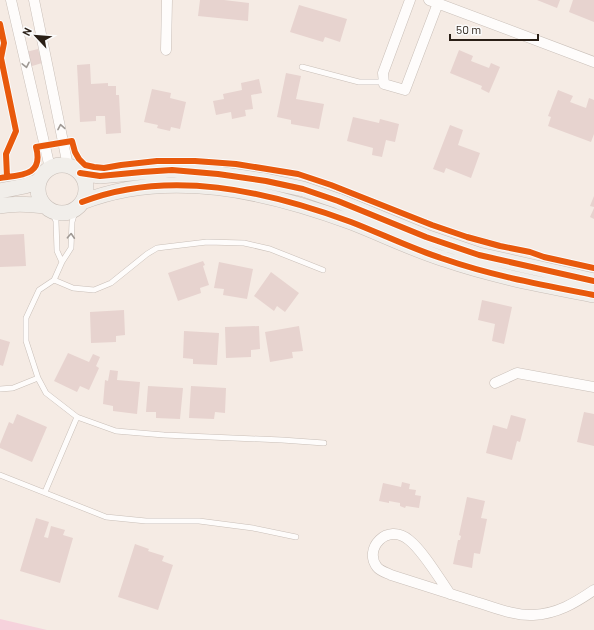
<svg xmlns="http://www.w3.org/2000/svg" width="594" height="630" font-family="Barlow,sans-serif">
<rect width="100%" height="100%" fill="#f5ebe4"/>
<path fill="#f6d2dc" d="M0,619L47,630H0Z"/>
<path fill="#e7d3cf" d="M200,0H224L249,3L248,21L198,16Z
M537,0H560L557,8Z
M573,0H594V22L569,12Z
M299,5L347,19L340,42L325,37L323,42L290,32Z
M38,49L42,63L29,67L26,52Z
M459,50L473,56L471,61L489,68L491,63L500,67L489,93L481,89L482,86L450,73Z
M90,64L91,84L108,83V86H116V95H119L121,133L106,134L105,116H96V121L80,122L77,65Z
M286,73L301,76L296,99L324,104L319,129L291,124V120L277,117Z
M259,79L262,93L251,95L253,109L245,110L246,116L232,119L231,112L216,115L213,101L224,99L223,94L242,90L241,83Z
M152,89L171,93L170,98L186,102L180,129L171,127L170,131L157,128L158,125L144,122Z
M558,90L573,96L570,102L586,108L589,98L594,100V134L591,142L548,126L551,117L548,116Z
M353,117L379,123L380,119L399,124L395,142L386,140L382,157L372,155L373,148L347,141Z
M450,125L463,130L458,145L480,153L471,178L446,168L444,173L433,169Z
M594,196V207L590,206Z
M594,208V219L590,217Z
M24,234L26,266L0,267V235Z
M203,261L205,265L203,266L209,285L200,288L201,293L178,301L168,273Z
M219,262L253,269L247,299L223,295L224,289L214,288Z
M271,272L299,293L285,312L277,306L274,311L254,296Z
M482,300L512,307L504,344L492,341L495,324L478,320Z
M124,310L125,335L116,336V342L91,343L90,312Z
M259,326L260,349L251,350V357L226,358L225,327Z
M299,326L303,351L292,352L293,358L270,362L265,332Z
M184,331L219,333L217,365L193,364V359L183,358Z
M0,339L10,342L3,366L0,365Z
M68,353L89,362L93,354L100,357L96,366L99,368L89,390L80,386L77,392L54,381Z
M110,370L118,371L117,380L140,382L137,414L113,411V406L103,404L105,380L108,381Z
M148,386L183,388L180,419L156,418V412H146Z
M191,386L226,388L225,413L215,412L214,419L189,418Z
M584,412L594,414V446L577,442Z
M17,414L47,427L32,462L0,448V444L9,422L13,424Z
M511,415L526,419L520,442L517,441L512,460L486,453L493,425L507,429Z
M402,482L410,484L409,489L416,490L415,495L421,496L419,508L406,506L405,508L400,506V503L389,501V503L379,501L383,483L401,487Z
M467,497L485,501L481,518L487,519L480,554L474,553L472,568L453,564L458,540H460L461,536L459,535Z
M36,518L49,522L44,537L48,538L51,526L65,530L63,535L73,538L60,583L20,571Z
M135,544L149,549L148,551L164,556L162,561L173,565L158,610L118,597Z"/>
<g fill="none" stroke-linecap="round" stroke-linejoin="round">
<g stroke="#c9bfb8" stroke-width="6">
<path id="lane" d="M302,67L359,82H384
M76,208L72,222L71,248L62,262L54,280L39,290L26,318V341L38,378L46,393L77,417L116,431L164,435L282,440L324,443
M51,210L56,221L57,251L62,262
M54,280L73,288L94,290L111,283L147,254L157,248L207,242L244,243L270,249L323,270
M0,389L13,388L38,378
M0,475L106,517L146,521H199L253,528L296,537
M45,492L77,417"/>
</g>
<g stroke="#c9bfb8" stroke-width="11">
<path id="street" d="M11,0L50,168
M34,0L68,166
M410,0L383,73L384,84L405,90L438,3
M429,0L594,62
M166,50L167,0
M495,383L517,373L594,387
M450,594C439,578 423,551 409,540C387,522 363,549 377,567C380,571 387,573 391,575C419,584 447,593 476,602C494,607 514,616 533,615C557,614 575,603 594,590"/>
</g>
<g stroke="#c9bfb8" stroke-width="16">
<path id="secondary" d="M38 189a24 24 0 1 1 48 0a24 24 0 1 1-48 0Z
M80,173L100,176L142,172L172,170L218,174L266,181L303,189L338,201L426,237L479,255L594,281
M0,191L25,186L39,181
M82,202C169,168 267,191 351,222C382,234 412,249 444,259C493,276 543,285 594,295
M0,206C15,203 29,204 45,206"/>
</g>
<use href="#lane" stroke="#fefcfb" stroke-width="5"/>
<use href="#street" stroke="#fefcfb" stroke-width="10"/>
<use href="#secondary" stroke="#f1eeea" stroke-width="15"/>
<g stroke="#fbfbfb" stroke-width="8">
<path id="cycleway" d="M0,24L4,43L1,58L16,131L6,154L7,177
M80,173L100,176L142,172L172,170L218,174L266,181L303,189L338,201L426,237L479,255L594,281
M0,178C21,175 44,176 36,147L72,141L75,152L79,159L85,165L94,167L104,168L121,165L157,161H195L236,164L298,174L331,185L432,225L467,237L500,246L530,252L544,257L594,268
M82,202C169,168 267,191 351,222C382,234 412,249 444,259C493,276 543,285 594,295"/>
</g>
<use href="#cycleway" stroke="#e8590c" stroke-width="6"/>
</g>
<defs><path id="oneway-chevron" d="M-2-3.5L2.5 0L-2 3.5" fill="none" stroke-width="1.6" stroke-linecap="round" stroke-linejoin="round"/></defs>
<g stroke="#9f9994">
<use href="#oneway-chevron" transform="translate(26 65) rotate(78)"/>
<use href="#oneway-chevron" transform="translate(61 127) rotate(-100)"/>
<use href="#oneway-chevron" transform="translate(71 236) rotate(-87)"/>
</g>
<g transform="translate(36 36) rotate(296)" stroke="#fbfbfb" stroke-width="3" paint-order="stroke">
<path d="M0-3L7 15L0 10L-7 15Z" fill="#2a1f16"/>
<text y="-6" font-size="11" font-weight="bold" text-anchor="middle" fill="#2a1f16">N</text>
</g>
<path d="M450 34v6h88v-6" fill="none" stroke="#2a1f16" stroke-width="2"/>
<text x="456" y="34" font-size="12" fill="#2a1f16" stroke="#fbfbfb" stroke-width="3" paint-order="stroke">50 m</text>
</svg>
